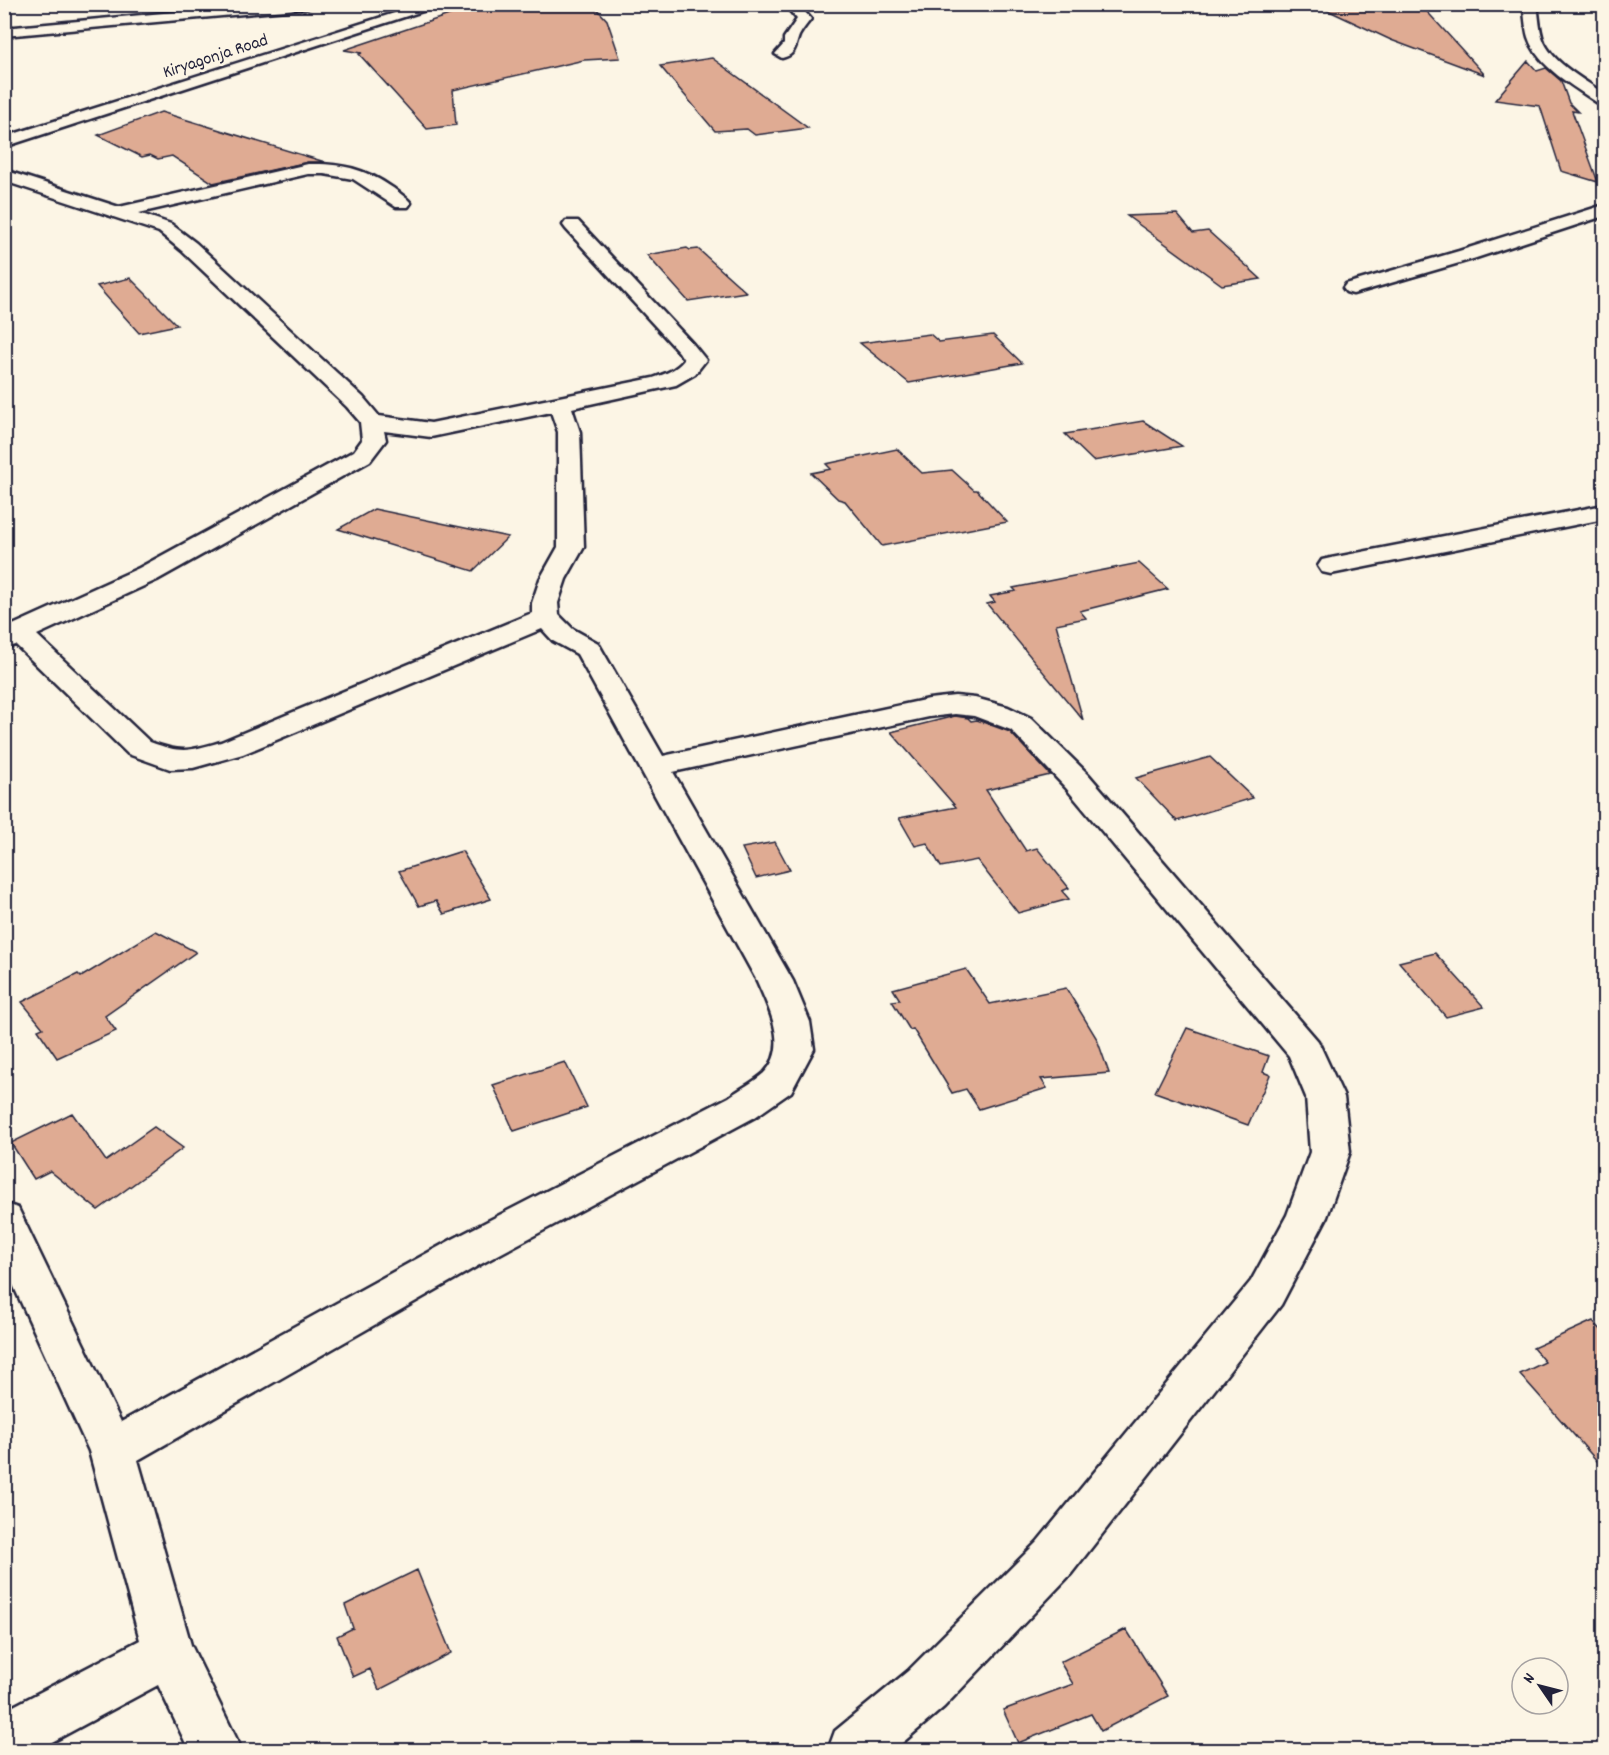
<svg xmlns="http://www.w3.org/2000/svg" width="1609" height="1755" font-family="Dekko,sans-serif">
<rect width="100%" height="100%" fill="#fcf5e5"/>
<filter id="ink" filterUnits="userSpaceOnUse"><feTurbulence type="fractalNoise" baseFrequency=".0167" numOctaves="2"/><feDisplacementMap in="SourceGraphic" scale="12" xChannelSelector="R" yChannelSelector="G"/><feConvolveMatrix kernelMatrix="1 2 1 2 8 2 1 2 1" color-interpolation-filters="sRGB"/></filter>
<g filter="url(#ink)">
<path fill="#dfab93" stroke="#22223b" stroke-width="1.5" d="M482,4H592L607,20L620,58L584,60L453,90L456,125L427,129L359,54L362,53L344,50Z
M1421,5L1485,75L1391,40L1325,9Z
M712,58L808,128L755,135L747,129L715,131L660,66Z
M1528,61L1537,71L1546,68L1561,81L1569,103L1578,112L1572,111L1598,182L1561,171L1540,106L1495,100Z
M161,112L325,162H308L213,183L172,156L158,159L150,155L142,157L98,135Z
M1177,214L1193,233L1208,231L1261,279L1222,285L1127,216Z
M687,248L690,250L698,249L746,292L688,301L647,255Z
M130,278L177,325L139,333L97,286Z
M930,334L939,342L993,335L1022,363L909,383L860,343Z
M1143,421L1182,446L1093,461L1065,434Z
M897,449L922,473L952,470L974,490H977L1007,522L882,546L845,501L838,499L811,473L831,469L826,464Z
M374,509L508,537L473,571L338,529Z
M1139,563L1168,589L1080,611L1086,618L1056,624L1083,720L987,604L995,602L990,596L1016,591L1013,588Z
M955,716L968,718L971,721L977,720L1010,732L1050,775L986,790L1026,851L1037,848L1069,888L1062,891L1069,899L1018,913L977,860L941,867L927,843L915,846L899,818L956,807L891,732Z
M1210,757L1253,798L1177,821L1136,778Z
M775,842L790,870L756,878L742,848Z
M462,851L491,899L444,914L436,901L419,906L399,871Z
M156,931L196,952L105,1016L116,1031L57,1058L38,1030L43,1028L22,1002L78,974L81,977Z
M1435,953L1484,1007L1446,1017L1399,962Z
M966,969L990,1004L1066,988L1097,1039L1109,1073L1041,1079L1047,1088L979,1109L966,1089L952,1093L913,1029L910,1030L892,1001L900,1000L893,989Z
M1187,1028L1269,1056L1263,1072L1270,1075L1248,1125L1155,1092Z
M565,1062L587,1107L514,1131L493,1085Z
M72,1113L106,1161L154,1127L183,1148L98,1210L50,1171L34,1179L11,1143Z
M1593,1321L1605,1334V1470L1520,1374L1545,1362L1533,1348Z
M417,1570L451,1653L379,1690L370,1669L353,1677L337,1636L353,1628L345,1605Z
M1126,1629L1168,1696L1101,1731L1091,1714L1018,1743L1003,1710L1073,1684L1060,1662Z"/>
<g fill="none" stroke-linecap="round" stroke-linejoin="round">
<g stroke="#22223b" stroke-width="5">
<path id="minor" d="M259,4H314L308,8L4,36V28Z
M784,4H798L811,19C807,24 802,30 799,36C795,46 796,55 782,58L775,54L784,44V38L797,19Z
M1523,4H1537C1539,17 1539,30 1544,42C1555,65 1584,79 1604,94V106L1599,104C1574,86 1538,68 1528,37C1525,27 1525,15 1523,4Z
M308,164C341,163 366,169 393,188C399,193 406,197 411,203L408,207H396L353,179L324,174H308L139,213L171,224L196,243L363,397L379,416L431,423L653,378C665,374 676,370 684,360L679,352L566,229L563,225L566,221H578L693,344L706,360L695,374L676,385L572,408L580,432L584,547L566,579L558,603L559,615L573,629L598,643L663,756L929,699L955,696L975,698L1008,707L1031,718L1088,774L1318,1041L1344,1097L1350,1152L1327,1217L1281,1305L1071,1574L944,1707L894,1750H828L835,1731L908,1671L1037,1542L1251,1281L1287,1215L1310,1152L1306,1097L1289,1056L1066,788L1011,730L974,716L955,714L929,717L673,772L793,981L810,1022L814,1049L791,1092L755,1117L481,1264L138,1460L191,1645L242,1750H189L158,1685L37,1750H4V1711L140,1640L89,1451L4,1265V1203L18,1208L121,1422L451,1240L729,1097C740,1089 754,1082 764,1073C790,1047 769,1009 757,981L577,654L553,641L542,629L243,754L193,768L170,769L128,754L16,645L4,648V629L139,568L354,451L362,440L360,422L347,407L182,251L159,232L4,181V170L119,207ZM551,412L558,432V547L540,579L532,603V613L221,742C188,751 183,754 150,742L37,635L157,580L370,461L386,440L384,431L431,437Z
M1604,205V216L1473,259L1353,294L1346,292L1343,288L1346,284L1459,251Z
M1604,505V519L1331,574L1322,572L1318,566L1322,560L1331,558Z"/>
</g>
<g stroke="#22223b" stroke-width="5">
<path id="tertiary" d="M423,4H444L4,147V137Z"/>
</g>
<use href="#minor" fill="#fcf5e5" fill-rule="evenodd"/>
<use href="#tertiary" fill="#fcf5e5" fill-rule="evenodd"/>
</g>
</g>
<g text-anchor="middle" stroke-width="5" stroke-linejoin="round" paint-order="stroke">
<g font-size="18" fill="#22223b" stroke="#fcf5e5">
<text transform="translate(215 55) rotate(-18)" y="6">Kiryagonja Road</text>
</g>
</g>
<rect width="1609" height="1755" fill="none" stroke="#fcf5e5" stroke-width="24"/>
<rect x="12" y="12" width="1585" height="1731" fill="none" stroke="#22223b" stroke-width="2" filter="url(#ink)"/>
<g transform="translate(1540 1686) rotate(305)"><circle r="28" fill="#fcf5e5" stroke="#a5a1a1" stroke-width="1.5"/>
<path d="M0-4.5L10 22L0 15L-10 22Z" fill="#22223b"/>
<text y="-9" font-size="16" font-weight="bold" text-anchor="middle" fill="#22223b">N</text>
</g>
</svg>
